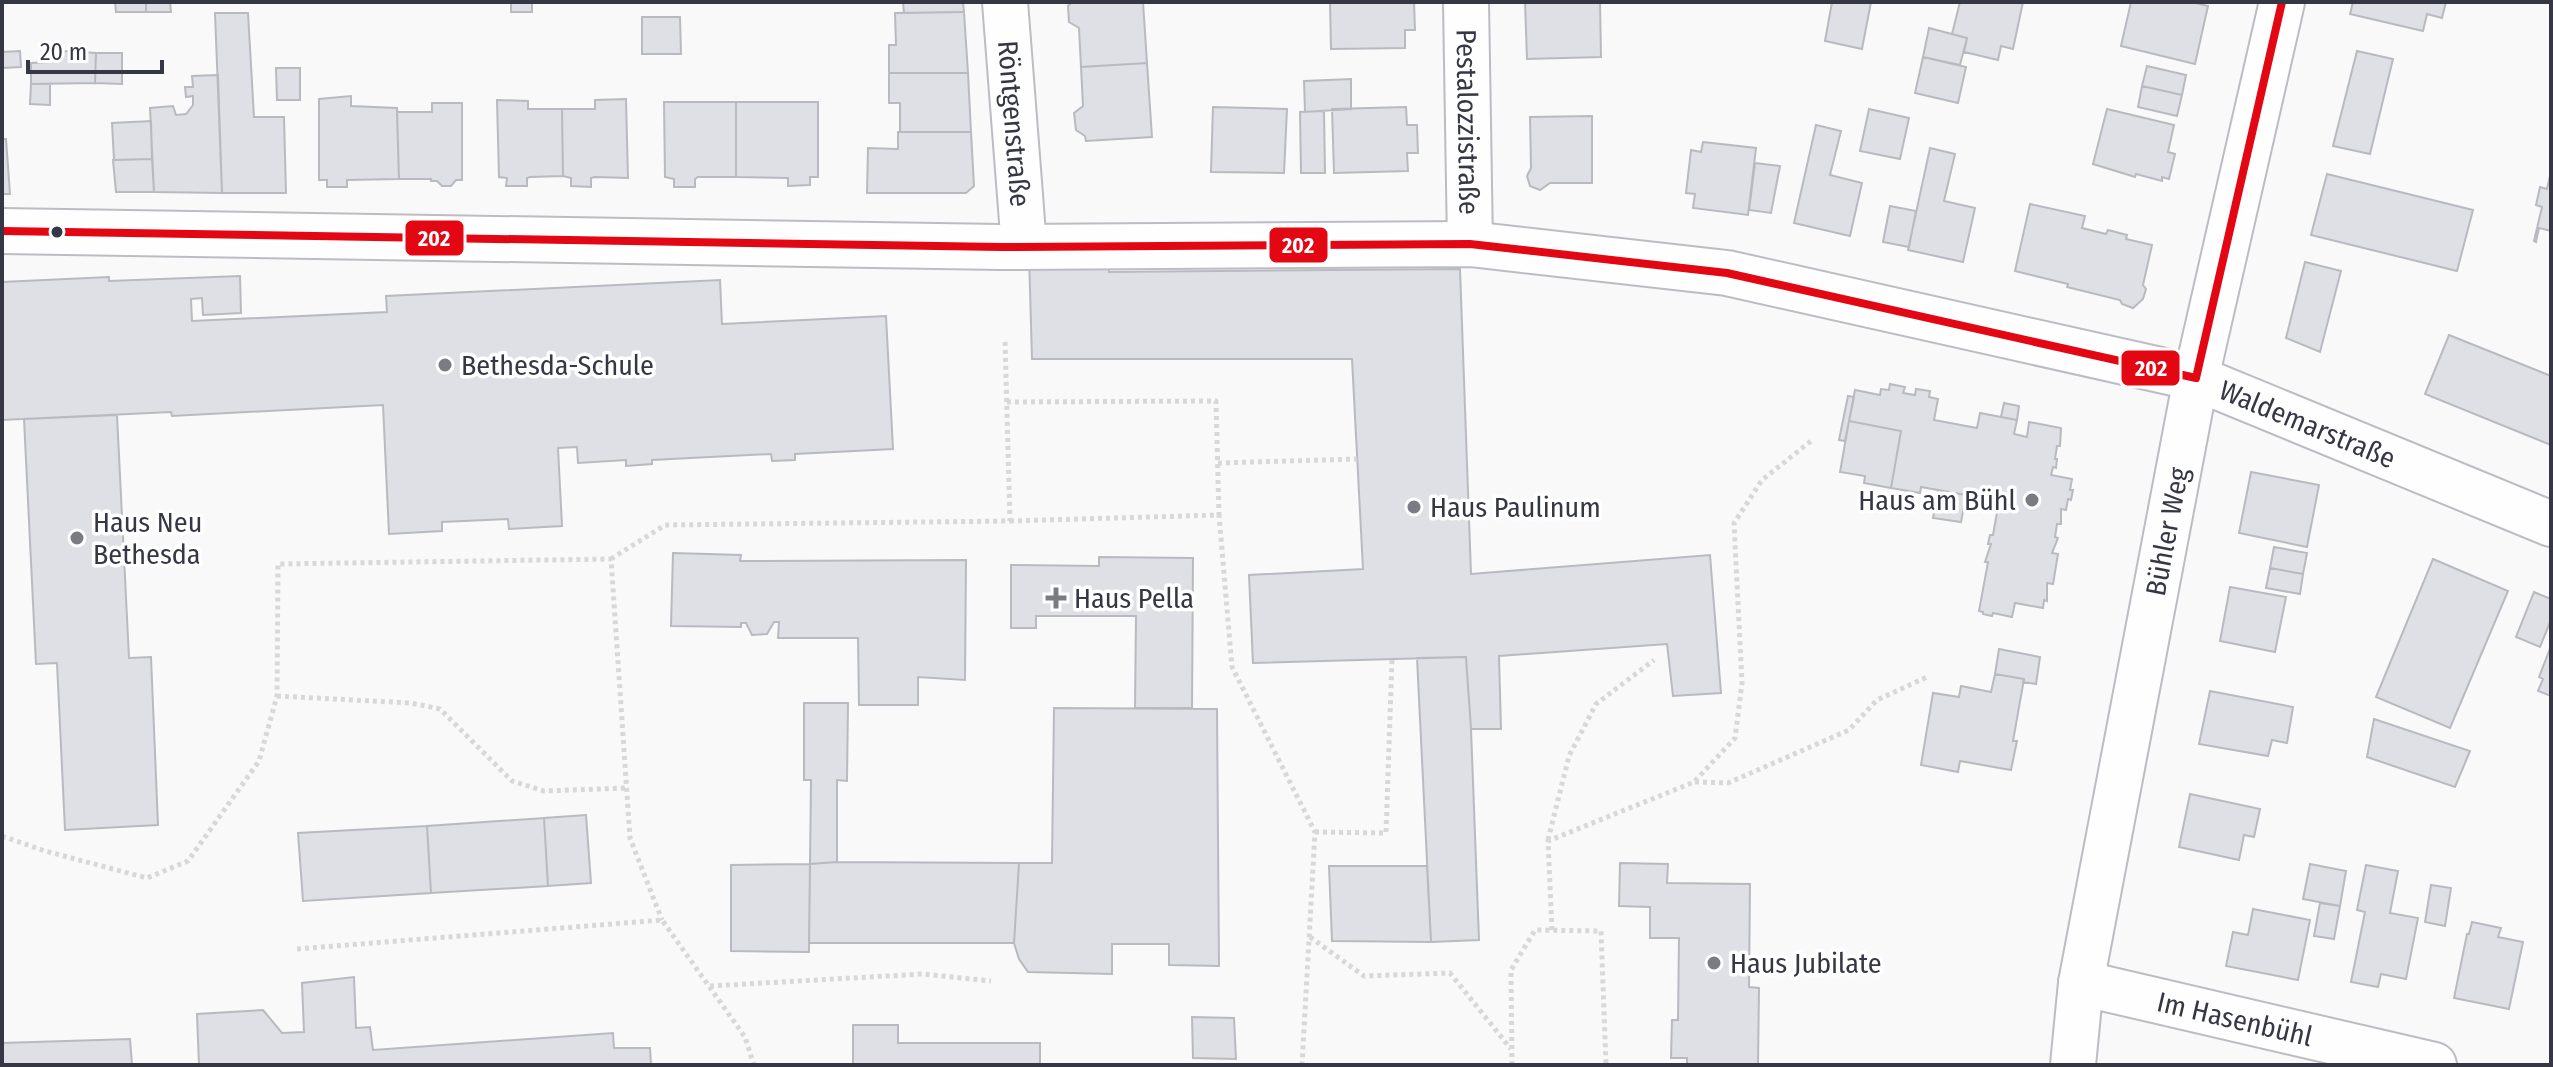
<svg xmlns="http://www.w3.org/2000/svg" width="2553" height="1067" font-family="'Fira Sans Condensed',sans-serif">
<rect width="100%" height="100%" fill="#f9f9f9"/>
<path fill="#dfdfe6" stroke="#b9bac0" stroke-width="2" d="M115,2H146V12H116Z
M146,2H170L171,12H146Z
M511,2H532V12H511Z
M903,2H963L964,12L904,13Z
M1072,2H1143L1147,63L1081,67L1079,28L1069,22L1068,6Z
M1330,2H1414L1415,30H1405V48L1331,49Z
M1525,2H1600L1601,57L1527,59Z
M1832,2H1871L1862,49L1825,41Z
M1960,2H2023L2013,49L2001,46L1998,60L1964,52L1967,38L1952,34Z
M2131,2H2192L2208,6L2195,64L2121,46Z
M2353,2H2446L2442,18L2427,14L2423,31L2350,14Z
M964,12L968,73H889V45H896L895,13Z
M215,13H248L254,117H284L286,193H222Z
M642,17H680L681,54H642Z
M1929,28L1967,38L1960,65L1923,57Z
M20,51L21,67L2,68V84V52Z
M70,51L96,53L95,83L31,84V63L48,62L50,52Z
M2357,51L2393,59L2370,154L2333,146Z
M96,53H122V84L95,83Z
M1923,57L1966,67L1958,103L1915,93Z
M1147,63L1152,137L1086,141L1085,136L1076,130L1074,113L1083,106L1081,67Z
M2147,66L2186,75L2182,95L2142,86Z
M276,68H300V100H277Z
M889,73H968L971,132H900V103H889Z
M218,75L222,193L154,192L150,108L173,106L176,115L186,114L193,105V96L186,97L185,87H193L192,76Z
M1351,79V109L1305,112L1304,81Z
M31,84H50V105L30,104Z
M2142,86L2182,95L2177,116L2138,107Z
M351,96V106L397,108L399,179L347,180V187H327V180H319V99Z
M626,99L628,178L595,177L591,178V187L571,186V178L563,176L562,109H595V100Z
M497,100L528,101V109H562L563,176L530,177L527,178V186H506L507,178L499,177Z
M664,102H736V177H698L695,179V187H674V179L665,177Z
M736,102H818V177H810V185L788,186V178L736,177Z
M432,103H462V180H456L451,186H442L437,181H431V179H399L397,112H432Z
M1213,107L1287,109L1284,173L1211,172Z
M1406,107L1407,125H1417L1418,153H1407L1408,171L1334,173L1332,109Z
M1869,109L1909,118L1900,159L1860,151Z
M2107,109L2174,125L2168,152L2175,154L2169,179L2162,177V181L2136,174L2135,177L2093,164Z
M1324,111L1325,173H1301L1300,112Z
M1592,116V183H1550L1540,190L1530,186L1527,176L1531,168L1530,117Z
M151,121L152,159L114,160L112,123Z
M1816,125L1841,131L1830,175L1862,183L1850,236L1794,223Z
M898,132H971L974,186L966,193H867L868,148L898,149Z
M2,139H6L10,194H2Z
M1703,142L1756,148L1748,215L1693,208L1695,194L1686,193L1691,150L1701,152Z
M1930,148L1955,154L1944,201L1975,208L1963,262L1908,250Z
M152,159L154,192H116L113,160Z
M1755,163L1780,166L1771,213L1749,210Z
M2551,171V231L2539,228L2536,242L2534,241L2542,207L2536,205L2540,187L2547,189Z
M2327,174L2473,210L2457,271L2311,235Z
M2030,204L2085,216L2082,228L2106,234L2108,230L2127,235L2126,239L2152,245L2143,285L2146,289L2143,299L2133,308L2122,304L2120,300L2067,287L2068,284L2015,271Z
M1890,206L1916,211L1909,247L1883,242Z
M1109,253V272L1460,269L1471,574L1710,555L1721,693L1673,696L1667,644L1499,656L1501,729H1471L1466,657L1253,663L1249,575L1363,569L1352,359H1032L1029,254Z
M2305,262L2341,271L2320,352L2286,338Z
M240,276L241,313L203,315L202,298L191,299L192,321L387,312L386,296L720,280L722,324L886,316L893,449L795,454V460L772,461L771,454L652,460V464L626,466V460L578,463L577,447L558,448L562,526L509,529L508,519L442,522V531L389,534L383,405L172,416L171,412L2,420V282L109,277V281Z
M2449,335L2551,376V445L2425,394Z
M1890,384L1905,387L1903,393L1915,395L1916,389L1930,391L1929,397L1938,399L1934,420L1977,428L1980,413L2001,417L2017,420L2014,434L2027,437L2029,422L2061,428L2060,446H2057L2055,459H2057L2056,468L2053,467L2051,475L2072,479L2070,490H2073L2071,500L2068,499L2066,510L2061,509V524H2057L2055,537L2058,538L2052,553L2058,554L2053,584L2047,583V601L2044,600L2043,608L2015,603L2012,617L1993,613L1992,616L1983,614V612L1979,611L1988,562H1985L1991,544H1988L1990,535H1993L1999,501L1974,497L1972,503L1965,502L1966,495L1921,487L1920,493L1891,488L1901,431L1849,421L1855,390L1880,395L1881,389L1889,390Z
M1848,396L1854,397L1845,441L1839,440Z
M2004,403L2019,406L2017,420L2001,417Z
M117,415L129,658L151,657L158,825L65,830L57,663L36,664L24,419Z
M1849,421L1901,431L1891,488L1864,483L1865,476L1840,472Z
M2251,472L2319,485L2307,547L2239,533Z
M1938,490L1966,495L1961,522L1933,518Z
M2274,547L2307,553L2303,574L2270,568Z
M673,553L741,555L740,561L966,560L965,680L918,677V705H859L858,638H778L779,622H774L767,634L752,635L746,623H741V627L671,626Z
M1099,557L1193,558L1192,708H1135L1136,616H1036V628H1011V565L1099,566Z
M2433,559L2508,591L2450,728L2376,697Z
M2270,568L2303,574L2300,594L2266,588Z
M2230,587L2286,597L2275,652L2220,641Z
M2534,592L2551,599V620L2540,647L2516,637Z
M2551,646V696L2538,691L2543,679L2539,677Z
M1999,649L2040,657L2036,684L2023,682L2024,679L1995,674Z
M1466,657L1471,729L1479,940L1431,942L1417,658Z
M1995,674L2024,679L2013,741H2017L2011,770L1960,761L1958,772L1921,765L1933,693L1959,697L1961,686L1991,692Z
M2210,691L2293,707L2287,743L2272,740L2268,756L2199,744Z
M804,703H848L847,781L837,780V862L810,864L811,780H804Z
M1054,708L1217,709L1219,966L1169,965V944H1112V974L1028,972L1019,959L1014,943L1019,863H1052Z
M2374,719L2470,751L2455,787L2367,757Z
M2190,794L2260,809L2254,837L2244,835L2239,860L2179,847Z
M586,815L591,883L548,886L544,818Z
M544,818L548,886L431,893L427,826Z
M427,826L431,893L303,901L298,833Z
M837,862L1019,863L1014,943H809L810,864Z
M1620,863L1668,864L1667,883L1750,884L1749,987L1759,988L1758,1065H1687V1058H1671L1672,1020H1678L1679,938H1650V907L1619,906Z
M810,864L809,952L731,951V865Z
M2310,864L2346,871L2340,906L2303,899Z
M2366,865L2398,871L2390,913L2418,918L2406,979L2381,974L2378,987L2351,982L2365,912L2357,910Z
M1329,866H1427L1431,942L1332,941Z
M2431,885L2451,888L2445,926L2425,922Z
M2320,903L2340,906L2334,939L2314,936Z
M2253,909L2310,920L2298,980L2226,966L2233,932L2248,935Z
M2472,922L2501,928L2498,937L2523,942L2509,1009L2454,998L2467,934H2469Z
M354,977L356,1028L370,1027L373,1050L613,1033L614,1048H650L651,1065H199L197,1014L263,1010L282,1033L304,1032L302,983Z
M1192,1017L1234,1018L1236,1059L1193,1058Z
M853,1025H898V1043H1040V1065H853Z
M130,1039L132,1065H2V1043Z"/>
<g fill="none" stroke-linecap="round" stroke-linejoin="round">
<g stroke="#bcbcc3" stroke-width="48">
<g id="minor">
<path id="s1" d="M1005,2L1024,247"/>
<path id="s2" d="M1466,2L1470,244"/>
<path id="s3" d="M2,231L1001,247L1470,244L1727,273L2196,378L2551,524"/>
<path id="s4" d="M2081,983L2434,1065"/>
<path id="s5" d="M2073,1065L2081,983L2196,378L2282,2"/>
</g>
</g>
<path stroke="#d8d8d9" stroke-width="5" stroke-dasharray="4 4" stroke-linecap="butt" d="M1007,402L1216,401L1219,515
M1218,463L1357,459
M1010,521L1219,515L1232,667L1315,832L1302,1065
M611,559L665,525L1010,521L1005,341
M277,696L411,703L440,709L512,781L544,791L627,788
M1695,782L1728,783L1849,730L1877,700L1927,677
M1315,832L1386,833L1392,659
M2,836L45,851L147,878L188,861L259,761L277,696L278,564L611,559L630,838L662,920
M1548,840L1569,756L1596,704L1654,660
M1552,930L1548,841L1694,782L1735,738L1742,683L1734,523L1762,480L1811,441
M1310,937L1364,976L1450,973L1511,1049
M297,949L662,920L745,1037L754,1065
M710,986L923,974L991,981
M1512,1065L1511,970L1535,930L1601,931L1606,1065"/>
<use href="#minor" stroke="#fefefe" stroke-width="44"/>
<g stroke="#fff" stroke-width="14">
<path id="bus-1" d="M2,231L1001,247L1470,244L1727,273L2196,378L2282,2"/>
</g>
<use href="#bus-1" stroke="#e30613" stroke-width="8"/>
</g>
<circle fill="#363744" stroke="#fff" stroke-width="3" cx="57" cy="232" r="7"/>
<g fill="#7a7b83" stroke="#fff" stroke-width="3">
<circle cx="445" cy="365" r="8"/>
<circle cx="2032" cy="500" r="8"/>
<circle cx="1414" cy="507" r="8"/>
<circle cx="77" cy="538" r="8"/>
<path d="M1052 586h8v8h8v8h-8v8h-8v-8h-8v-8h8z"/>
<circle cx="1714" cy="963" r="8"/>
</g>
<g text-anchor="middle" stroke-width="7" stroke-linejoin="round" paint-order="stroke">
<g font-size="28" fill="#363744" stroke="#fff">
<text dy="10" stroke="none"><textPath href="#s2" startOffset="120">Pestalozzistraße</textPath></text>
<text dy="10" stroke="none"><textPath href="#s1" startOffset="122">Röntgenstraße</textPath></text>
<text dy="10" stroke="none"><textPath href="#s3" startOffset="2328">Waldemarstraße</textPath></text>
<text dy="10" stroke="none"><textPath href="#s5" startOffset="542">Bühler Weg</textPath></text>
<text dy="10" stroke="none"><textPath href="#s4" startOffset="158">Im Hasenbühl</textPath></text>
</g>
<g font-size="28" fill="#363744" stroke="#fff" text-anchor="start">
<text x="461" y="375">Bethesda-Schule</text>
<text x="2016" y="510" text-anchor="end">Haus am Bühl</text>
<text x="1430" y="517">Haus Paulinum</text>
<text x="93" y="532">Haus Neu<tspan x="93" dy="32">Bethesda</tspan></text>
<text x="1074" y="608">Haus Pella</text>
<text x="1730" y="973">Haus Jubilate</text>
</g>
</g>
<g stroke="#fff" stroke-width="3">
<rect x="404" y="219" width="61" height="38" rx="8" fill="#e30613"/>
<rect x="1268" y="226" width="61" height="38" rx="8" fill="#e30613"/>
<rect x="2120" y="349" width="61" height="38" rx="8" fill="#e30613"/>
</g>
<g font-size="22" text-anchor="middle" font-weight="bold" fill="#fff">
<text x="434" y="246">202</text>
<text x="1298" y="253">202</text>
<text x="2151" y="376">202</text>
</g>
<rect width="2553" height="1067" fill="none" stroke="#363744" stroke-width="8"/>
<path d="M28 60v12h134v-12" fill="none" stroke="#363744" stroke-width="4"/>
<text x="40" y="60" font-size="24" fill="#363744" stroke="#ffffff" stroke-width="6" paint-order="stroke">20 m</text>
</svg>
